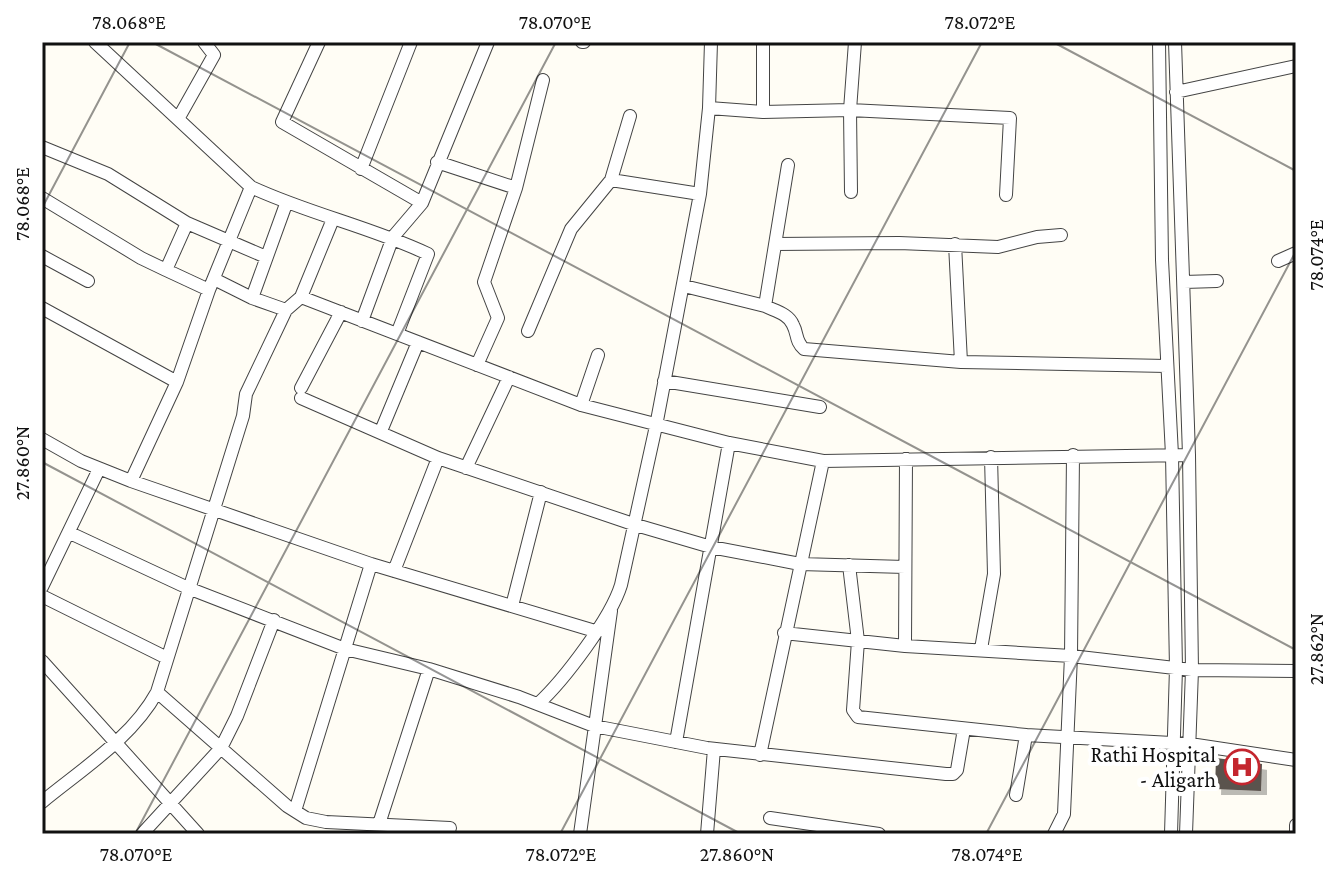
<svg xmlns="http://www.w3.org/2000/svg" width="1338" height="876" font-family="'Crimson Pro',serif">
<defs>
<filter id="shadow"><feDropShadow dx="6" dy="6" stdDeviation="0" flood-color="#0004"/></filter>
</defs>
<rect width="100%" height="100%" fill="#fffdf5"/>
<path fill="#5a524d" filter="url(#shadow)" d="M1216,758L1262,764L1261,791L1215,789Z"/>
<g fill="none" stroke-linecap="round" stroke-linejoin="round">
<g stroke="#444" stroke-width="14">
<path id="minor" d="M95,42L251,187L209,290L177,382L131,481
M319,42L282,122L422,203L488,42
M582,42H584
M763,42V112
M855,42L850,110L1010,118L1006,195
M1159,42L1162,260L1172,455L1176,668L1171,834
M1175,42L1189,455L1192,670L1186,834
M1176,92L1296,66
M709,108L763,112L850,110L851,192
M630,116L611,180L700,194
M178,119L214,55L204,42
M42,147L108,174L187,223L166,270L209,290
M437,162L516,188L543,80
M361,169L411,42
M251,187C309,214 371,227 428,254L397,334
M42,198L141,258L166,270
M187,223L266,257
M775,244L899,243L998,247L1037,237L1061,235
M955,244L961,362
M42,256L88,281
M1278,261L1296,253
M214,279L252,298L286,310L301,297L581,405L729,443L823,461L1189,455
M1184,282L1217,281
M684,286L765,306L788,165
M301,297L333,219
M252,298L286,204
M765,306C775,311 789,314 793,325C798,334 795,341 804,349L961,362L1167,366
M42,308L177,382
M362,321L393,237L422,203
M528,331L571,229L611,180
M477,365L498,318L484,282L516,188
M664,381L820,407
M301,388L341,312
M301,398L438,458L636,525L711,547L800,564L905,567
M581,405L598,355
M381,431L418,342
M42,439L81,461L131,481L371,564L295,811
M1073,455L1071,656L1192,670L1296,671
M906,459L905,646L1071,656L1064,814L1054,834
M466,468L509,377
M70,533L188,588L345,649L429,669L519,697L594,726L707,748L946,774H953L957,770L964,729
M371,564L595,631
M849,565L858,641L853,710L858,717L1026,735L1190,744L1296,760
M394,571L438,458
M42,587L99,469
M42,596L167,658
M512,606L541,492
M784,633L905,646
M981,649L994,574L991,457
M42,661L198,834
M157,692L287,806L306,818L326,822L450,828
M538,704C564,680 611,618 621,585L656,426L700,194L709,108L711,42
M676,742L729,443
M760,755L823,461
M1016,795L1026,735
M42,802C82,769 132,738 157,692L243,416L246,394L286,310
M770,818L879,834
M379,824L429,669
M1296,832V825
M142,834L221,748L237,716L274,620
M580,834L611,611
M707,834L714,749"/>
</g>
<use href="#minor" stroke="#fff" stroke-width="12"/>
</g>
<path fill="none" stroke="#111" stroke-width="2" stroke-opacity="0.45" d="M152,42L1296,650M1053,42L1296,171M42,208L130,42M42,462L741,834M135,834L556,42M560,834L982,42M986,834L1296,251"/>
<defs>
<g id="hospital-ring" transform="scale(1.8)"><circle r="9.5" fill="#fff" stroke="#c4262e" stroke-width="1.5"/><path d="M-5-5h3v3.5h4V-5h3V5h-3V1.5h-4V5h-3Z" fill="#c4262e"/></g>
</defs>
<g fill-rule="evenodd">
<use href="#hospital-ring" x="1242" y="767"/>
</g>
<g text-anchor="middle" stroke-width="8" stroke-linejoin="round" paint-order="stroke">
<g font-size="22" fill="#111" stroke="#fff" text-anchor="end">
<text x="1216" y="762">Rathi Hospital<tspan x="1216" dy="25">- Aligarh</tspan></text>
</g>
</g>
<rect width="1338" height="876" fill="none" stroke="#ffffff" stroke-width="88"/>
<rect x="44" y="44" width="1250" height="788" fill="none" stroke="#111" stroke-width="3"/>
<g font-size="20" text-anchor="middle" fill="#111">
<text x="129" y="29">78.068°E</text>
<text x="555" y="29">78.070°E</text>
<text x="980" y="29">78.072°E</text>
<text transform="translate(22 204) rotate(-90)" y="7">78.068°E</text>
<text transform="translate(1316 255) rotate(-90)" y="7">78.074°E</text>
<text transform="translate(22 463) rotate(-90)" y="7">27.860°N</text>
<text transform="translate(1316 649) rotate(-90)" y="7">27.862°N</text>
<text x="136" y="861">78.070°E</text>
<text x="561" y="861">78.072°E</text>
<text x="737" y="861">27.860°N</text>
<text x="987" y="861">78.074°E</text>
</g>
</svg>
